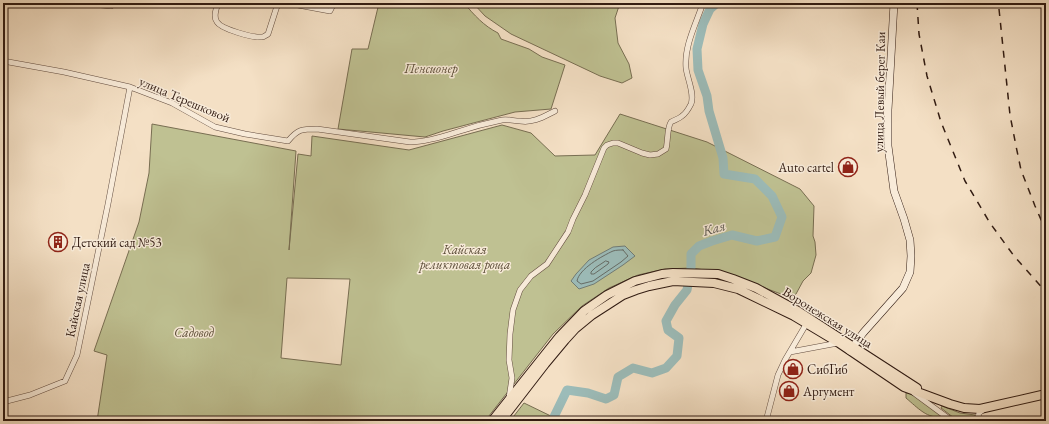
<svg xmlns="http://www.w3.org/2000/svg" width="1049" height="424" font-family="'EB Garamond',serif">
<rect width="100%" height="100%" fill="#f4e0c5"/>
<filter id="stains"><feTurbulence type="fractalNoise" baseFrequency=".005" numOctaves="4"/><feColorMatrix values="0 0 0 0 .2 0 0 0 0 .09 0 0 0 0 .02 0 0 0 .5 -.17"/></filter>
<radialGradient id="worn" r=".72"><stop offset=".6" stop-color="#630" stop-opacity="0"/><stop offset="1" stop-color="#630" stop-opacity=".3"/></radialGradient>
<path fill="#bfc192" stroke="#786e52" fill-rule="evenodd" d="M379,3H464C474,15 484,26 498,33L501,39L529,49L542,57L565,65L551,109L515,112L443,131L425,137L338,129L352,49H368Z
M473,3H620L615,18L618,43L629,64L632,78L622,83L600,76L511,34L485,16Z
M620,114L707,142L800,189L814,206L813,236L815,242L816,255L811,273L803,281L796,294L792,297H789L725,273L691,268L665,269L638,275L609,288L582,306L553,334L485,421H97L107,355L94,351L139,222L149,173L152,124L296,151L289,250L298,154L311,156L312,136L409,150L502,125L531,133L555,156L595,155ZM287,278L350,279L341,365L281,358Z
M906,393H911L943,417C927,419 918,408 906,398Z
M524,403L557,419L556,421H510Z
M942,406L960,413L975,415L973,421H958L941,408Z"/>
<path fill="#9cbcb9" stroke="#717c76" d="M625,246L635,256L623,265L594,284L579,289L571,281L576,274L589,260L613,247Z"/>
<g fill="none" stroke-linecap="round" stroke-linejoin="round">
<path stroke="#666c66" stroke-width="1" d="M623,250L628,256L621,262L593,281L581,284L577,281C579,269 602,256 613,251C616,250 620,250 623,250Z
M606,261L609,262L608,264L594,274H591V272L595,268Z"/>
<path stroke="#9cbcb9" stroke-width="9" d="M552,421L567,390L588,393L606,399L614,395L618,377L633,368L652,373L666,368L677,356L679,338L668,330L666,321L675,305L687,290L691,268V254L699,246L712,241L732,235L757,241L775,237L782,217L772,196L755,179L724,174L723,158L709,111L707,96L698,70L697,49L703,24L710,9L717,3"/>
<g stroke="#624c3f" stroke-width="6">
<path id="street" d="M81,3L111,6V3
M218,3C216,9 213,17 217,22C221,29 253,38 262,37C264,37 266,35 268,34L278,3
M287,3L330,11L334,3
M3,61L64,72L130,87L172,103L215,127L245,134L288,141C298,129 302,129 317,129L410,142C426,142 442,137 457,132C472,127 487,123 502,120C508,119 514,121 520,121C534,123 543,117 555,111
M790,352L838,343
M914,393L952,421
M509,398L512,378L509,360L510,334L513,310L520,290L531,276L547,264L568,232L573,219L585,195L604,148L607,145L613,143H618L642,153L650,155L658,154L666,149C668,142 667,127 671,122C674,120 679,119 682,116C685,114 689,108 691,104C695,94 687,78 686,68C684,46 696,24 703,3
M3,402L30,395L65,381L77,355L108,204L130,87
M766,421L778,375L785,360L808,321
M977,421L979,413L984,409"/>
</g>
<g stroke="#311b12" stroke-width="8">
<path id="secondary" d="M850,351L863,333L903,288L910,272L911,256L910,240L904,219L894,191L888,146V110L894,3"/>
</g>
<g stroke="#311b12" stroke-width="10">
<path id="primary" d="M492,421L559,337L584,311L607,295L635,281L662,274L673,273L718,274L733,279L756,288L798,311L917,388
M501,421L545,364L565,340L575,329L592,315L623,295L636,290L649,286L673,281L714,283L738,289L794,316L839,343L904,387L950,404L964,408L980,409L1046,394"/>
</g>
<use href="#street" stroke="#f8ebd9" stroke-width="5"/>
<use href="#secondary" stroke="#f8ebd9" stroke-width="7"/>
<use href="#primary" stroke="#f4e0c5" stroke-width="8"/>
<path stroke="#311b12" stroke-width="1.5" stroke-dasharray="7 7" stroke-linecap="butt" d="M917,3L919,34L927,76L941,122L965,181L990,223L1014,256L1046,292
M999,9L1010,115L1016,146L1021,170L1035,206L1046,231"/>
</g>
<defs>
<g id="shop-ring" transform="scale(1)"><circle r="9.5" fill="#f8ebd9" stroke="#8f2418" stroke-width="1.5"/><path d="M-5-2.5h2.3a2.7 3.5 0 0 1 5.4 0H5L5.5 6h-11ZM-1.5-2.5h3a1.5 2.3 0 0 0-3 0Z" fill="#8f2418"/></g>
<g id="building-ring" transform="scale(1)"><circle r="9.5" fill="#f8ebd9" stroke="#8f2418" stroke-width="1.5"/><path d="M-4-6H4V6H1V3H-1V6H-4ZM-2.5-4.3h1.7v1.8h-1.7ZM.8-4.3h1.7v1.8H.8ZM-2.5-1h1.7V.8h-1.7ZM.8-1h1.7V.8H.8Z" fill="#8f2418"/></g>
</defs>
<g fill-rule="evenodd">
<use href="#shop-ring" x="848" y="167"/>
<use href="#building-ring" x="58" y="242"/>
<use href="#shop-ring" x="793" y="369"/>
<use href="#shop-ring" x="789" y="391"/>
</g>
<g text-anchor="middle" stroke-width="3" stroke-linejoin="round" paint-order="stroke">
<g font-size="13" font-style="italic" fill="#5c4d38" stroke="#f8ebd9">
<text x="431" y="73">Пенсионер</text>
<text x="465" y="254">Кайская<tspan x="465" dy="15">реликтовая роща</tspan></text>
<text x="194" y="337">Садовод</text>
</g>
<g font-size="13" fill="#311b12" stroke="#f8ebd9">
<text transform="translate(879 92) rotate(-89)" y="5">улица Левый берег Каи</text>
<text transform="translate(185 99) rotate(23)" y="5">улица Терешковой</text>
<text transform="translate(77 300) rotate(-78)" y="5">Кайская улица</text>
<text transform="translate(828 317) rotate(32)" y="5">Воронежская улица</text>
</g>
<g font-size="13" fill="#311b12" stroke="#f8ebd9" text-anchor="start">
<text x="834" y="172" text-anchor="end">Auto cartel</text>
<text x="72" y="247">Детский сад №53</text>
<text x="807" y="374">СибГиб</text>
<text x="803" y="396">Аргумент</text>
</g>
<g font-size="14" font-style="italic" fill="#56534c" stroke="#f8ebd9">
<text transform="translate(714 228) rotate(-16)" y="5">Кая</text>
</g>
</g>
<rect width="1049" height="424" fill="none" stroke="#f4e0c5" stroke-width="16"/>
<rect x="4" y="4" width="1041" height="416" fill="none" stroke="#311b12" stroke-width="2"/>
<rect x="8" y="8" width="1033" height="408" fill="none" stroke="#311b12"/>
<rect width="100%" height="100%" filter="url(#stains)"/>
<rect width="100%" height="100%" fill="url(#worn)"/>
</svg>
